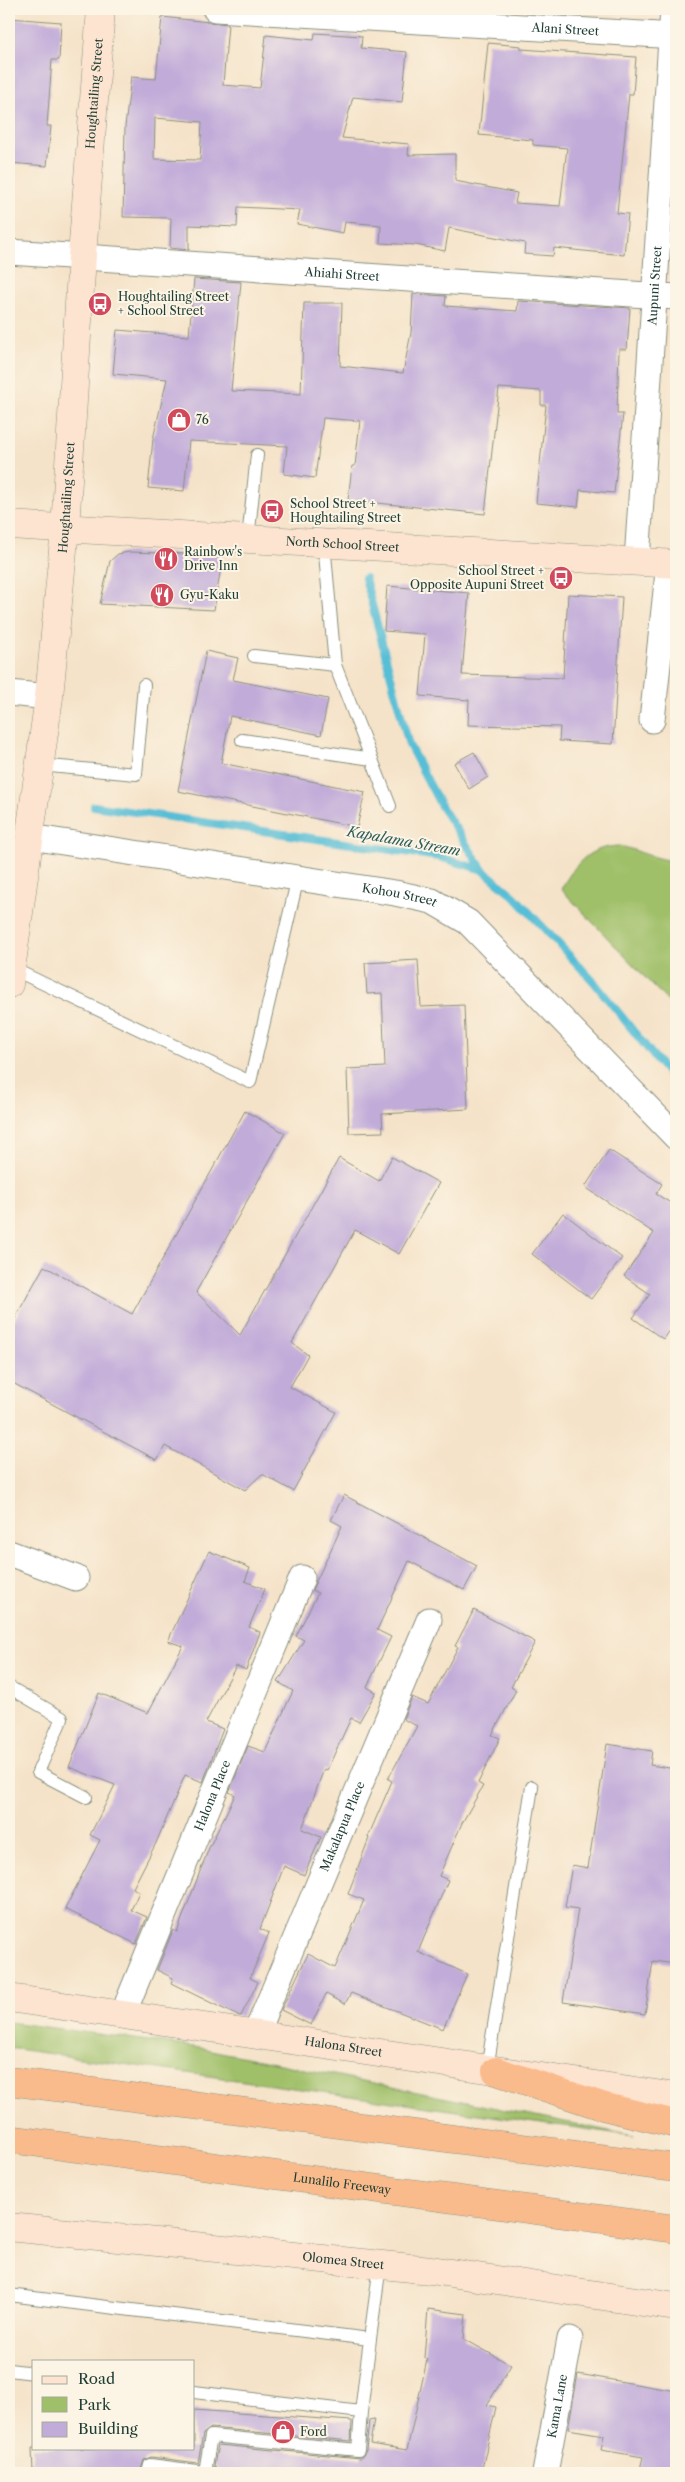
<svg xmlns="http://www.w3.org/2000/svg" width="685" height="2482" font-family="'Libre Caslon Text',serif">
<rect width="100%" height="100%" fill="#fcf5e5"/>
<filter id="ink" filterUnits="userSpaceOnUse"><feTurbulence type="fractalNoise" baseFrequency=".02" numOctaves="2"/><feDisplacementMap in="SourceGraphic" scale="10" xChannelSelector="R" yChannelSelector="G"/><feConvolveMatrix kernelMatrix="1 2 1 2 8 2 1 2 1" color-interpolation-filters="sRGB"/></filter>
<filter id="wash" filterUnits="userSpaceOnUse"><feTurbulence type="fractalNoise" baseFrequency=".0096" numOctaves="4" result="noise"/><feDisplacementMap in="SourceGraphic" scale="20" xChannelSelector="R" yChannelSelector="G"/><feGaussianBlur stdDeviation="1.12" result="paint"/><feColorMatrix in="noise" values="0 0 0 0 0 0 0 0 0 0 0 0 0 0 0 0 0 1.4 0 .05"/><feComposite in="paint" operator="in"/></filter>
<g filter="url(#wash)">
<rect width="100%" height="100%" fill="#f5e3c9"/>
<path fill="#9fbf68" stroke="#5f7e4e" d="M619,846C637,849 659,862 676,860V1010L561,889C576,863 588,847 619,846Z
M9,2022L201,2048L634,2136L9,2048Z"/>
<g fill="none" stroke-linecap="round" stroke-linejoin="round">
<path stroke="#57bed5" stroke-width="8" d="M365,578L409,745L441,806L483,870
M9,794H11
M94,806L439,857L483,870L514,896L594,982L676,1084"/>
</g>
<g id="blocks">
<path fill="#c1abd9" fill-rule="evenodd" d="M162,17L228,24L223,85L260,88L266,35L314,40L315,33L362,36L361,48L407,52L402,102L353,97L342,138L409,144L408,155L455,154V181L517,193L515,203L560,206L567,148L533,145V140L479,135L488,43L521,46V49L636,57L633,94H629L617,213L628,214L624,255L554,248L553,256L524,254L525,243L449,228L445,251L416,245L380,243L381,225L345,222L343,233L297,224L300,210L238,207L237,227L189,225V250L170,248L171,218L123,217L125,127L131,77L156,79ZM155,118L202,122L200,160L154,159Z
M9,18L61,22L59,60H52L47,126H51L47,166L9,163Z
M194,279L241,282L231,391L301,394L304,303H342L340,366L403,373L411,333L413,294L446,296L445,306L517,311L518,301L630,308L627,349H619L617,414H623L614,493L580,490L578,507L536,503L546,405H541V391L499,388L485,514L348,500L352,466H355L360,421L323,418L315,478L284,474L287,446L189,441L184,491L148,488L153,439L167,379L113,374L117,330L189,336Z
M129,552L223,555L214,610L100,604L110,561L118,554Z
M387,586L469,593L462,675L563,678L568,594L622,597L613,744L559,741L560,727L468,725L469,700L420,696L425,634L384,631Z
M206,651L238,658L233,680L328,699L321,735L230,716L221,763L365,792L357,827L178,791Z
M474,752L488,777L469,789L454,763Z
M418,960L421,1007L464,1005L468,1109L382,1114L383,1132L349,1133L347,1069L385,1067L382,993L367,994L365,963Z
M245,1111L285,1133L196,1292L240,1335L339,1158L379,1181L392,1157L439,1183L399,1254L355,1230L292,1343L308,1355L290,1387L336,1412L293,1491L262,1474L245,1490L165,1446L157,1460L9,1381V1329L44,1266L132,1314Z
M609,1150L662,1184L656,1194L674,1205L676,1201V1320L663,1339L633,1318L650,1294L624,1276L654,1233L585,1187Z
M563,1213L622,1258L591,1299L532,1254Z
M344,1495L477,1566L464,1590L409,1561L377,1630L391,1637L367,1687L376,1692L359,1722L351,1718L327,1770L324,1769L302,1829L321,1837L304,1875L284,1866L260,1929L269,1933L250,1978L258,1982L241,2016L236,2015L171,1983L173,1978L157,1970L173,1930L177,1932L209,1848L235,1795L229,1792L248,1746L265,1752L293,1691L278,1682L304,1640L296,1636L318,1593L312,1590L342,1526L331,1520Z
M209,1551L250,1568L245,1581L265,1589L249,1627L260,1632L246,1670L236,1666L206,1722L223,1729L203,1782L185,1775L156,1843L133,1888L139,1892L131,1910L147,1917L136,1944L65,1909L100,1840L90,1835L115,1785L69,1767L99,1693L148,1713L183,1646L168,1641Z
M474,1610L535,1642L511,1687L516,1690L492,1735L500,1738L478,1783L483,1786L462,1823L439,1876L448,1880L418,1952L467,1974L443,2029L351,1993L345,2004L326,1994L311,2025L281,2010L308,1954L335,1968L364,1900L348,1894L369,1838L368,1837L392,1781L388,1779L417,1726L403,1719L412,1697L428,1704L458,1647L455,1646Z
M607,1744L652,1751L650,1765L676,1769V1964L653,1961L645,2014L563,2002L578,1909L565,1907L572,1865L588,1868Z
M428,2309L466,2314L464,2339L511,2365L487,2405L496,2407L481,2473H220L214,2465L218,2445L361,2458L366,2451L369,2420L374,2419L370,2444L407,2450L427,2360L424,2358Z
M578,2374L676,2391V2473H639L643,2457L601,2450L604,2435L568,2429Z
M194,2410L352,2421L351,2441L211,2428L203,2434L198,2463L151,2457L144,2460L140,2473H33L32,2448H194Z"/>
</g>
</g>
<g filter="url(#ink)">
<use href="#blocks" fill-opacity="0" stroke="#8a907e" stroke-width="1"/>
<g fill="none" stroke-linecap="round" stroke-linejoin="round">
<g stroke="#8a907e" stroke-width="14">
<path id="lane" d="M248,539L257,455
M324,543L335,665L390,806
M254,656L335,665
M242,740L372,759
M39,765L136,774L144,685
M11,968L250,1082L298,877
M9,1687L62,1718L38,1772L86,1797
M487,2069L532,1787
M9,2295L370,2339L380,2265
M9,2370L34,2373
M194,2392L361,2412L370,2339
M205,2472L211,2436L358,2450L361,2412
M148,2473L150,2465L212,2473"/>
</g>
<g stroke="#8a907e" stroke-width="27">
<g id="street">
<path id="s1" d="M215,9L676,36"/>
<path id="s2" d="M9,252L676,297"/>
<path id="s3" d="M637,561L673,9"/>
<path d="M9,693L49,697"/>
<path d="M652,720L669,563"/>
<path id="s4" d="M30,837L395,893L432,901L468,922L676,1137"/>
<path d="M9,1553L76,1578"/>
<path id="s5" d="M123,2014L302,1578"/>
<path id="s6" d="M256,2033L429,1620"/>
<path id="s7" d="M545,2473L570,2339"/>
</g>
</g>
<g stroke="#8a907e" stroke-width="29">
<g id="secondary">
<path id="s8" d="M9,525L676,564"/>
<path id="s9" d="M9,984L49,697L65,529L82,256L101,9"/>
<path id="s10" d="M9,1998C232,2029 454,2064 676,2097"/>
<path id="s11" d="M9,2227L431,2270L676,2307"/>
</g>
</g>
<g stroke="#8a907e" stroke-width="29">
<g id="highway">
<path d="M496,2071L602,2106L676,2124"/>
<path d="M9,2081L676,2168"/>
<path id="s12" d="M9,2139L676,2229"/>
</g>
</g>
<use href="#lane" stroke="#fff" stroke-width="12"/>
<use href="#street" stroke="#fff" stroke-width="25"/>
<use href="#secondary" stroke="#fde4d1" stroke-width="28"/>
<use href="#highway" stroke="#fabb8c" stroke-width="28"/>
</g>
</g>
<defs>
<g id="bus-disc" transform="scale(1.25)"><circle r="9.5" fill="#d1495b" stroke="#fcf5e5"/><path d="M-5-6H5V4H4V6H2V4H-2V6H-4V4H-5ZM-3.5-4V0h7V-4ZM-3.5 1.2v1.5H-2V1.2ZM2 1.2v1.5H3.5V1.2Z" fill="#fff"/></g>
<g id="shop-disc" transform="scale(1.25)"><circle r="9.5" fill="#d1495b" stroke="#fcf5e5"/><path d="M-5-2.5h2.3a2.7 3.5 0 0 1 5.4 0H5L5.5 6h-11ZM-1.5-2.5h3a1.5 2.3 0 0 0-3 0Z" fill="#fff"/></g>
<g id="restaurant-disc" transform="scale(1.25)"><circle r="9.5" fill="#d1495b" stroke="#fcf5e5"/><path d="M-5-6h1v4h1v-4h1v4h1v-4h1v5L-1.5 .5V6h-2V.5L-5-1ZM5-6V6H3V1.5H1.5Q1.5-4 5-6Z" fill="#fff"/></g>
</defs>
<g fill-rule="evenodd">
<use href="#bus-disc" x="100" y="304"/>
<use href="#shop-disc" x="179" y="420"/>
<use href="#bus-disc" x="272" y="511"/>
<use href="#restaurant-disc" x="166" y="559"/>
<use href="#bus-disc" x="561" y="578"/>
<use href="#restaurant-disc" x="162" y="595"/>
<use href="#shop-disc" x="283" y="2432"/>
</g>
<g text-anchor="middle" stroke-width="4" stroke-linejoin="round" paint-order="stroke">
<g font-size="12" fill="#1f3d34" stroke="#fcf5e5">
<text dy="4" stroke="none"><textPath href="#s1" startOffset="351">Alani Street</textPath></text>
<text dy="4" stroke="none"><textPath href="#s9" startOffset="895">Houghtailing Street</textPath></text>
<text dy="4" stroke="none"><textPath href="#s2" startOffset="334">Ahiahi Street</textPath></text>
<text dy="4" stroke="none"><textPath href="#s3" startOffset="276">Aupuni Street</textPath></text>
<text dy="4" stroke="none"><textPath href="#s9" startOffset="490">Houghtailing Street</textPath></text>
<text dy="4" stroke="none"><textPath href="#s8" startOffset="334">North School Street</textPath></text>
<text dy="4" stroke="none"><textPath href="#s4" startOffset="374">Kohou Street</textPath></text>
<text dy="4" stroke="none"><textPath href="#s5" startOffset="236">Halona Place</textPath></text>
<text dy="4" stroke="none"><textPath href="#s6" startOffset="224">Makalapua Place</textPath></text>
<text dy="4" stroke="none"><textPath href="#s10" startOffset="338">Halona Street</textPath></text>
<text dy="4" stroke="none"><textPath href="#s12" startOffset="336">Lunalilo Freeway</textPath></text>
<text dy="4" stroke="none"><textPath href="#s11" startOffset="336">Olomea Street</textPath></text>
<text dy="4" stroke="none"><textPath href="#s7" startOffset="68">Kama Lane</textPath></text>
</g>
<g font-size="12" fill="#1f3d34" stroke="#fcf5e5" text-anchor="start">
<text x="118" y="301">Houghtailing Street<tspan x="118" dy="14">+ School Street</tspan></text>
<text x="196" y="424">76</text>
<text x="290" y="508">School Street +<tspan x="290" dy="14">Houghtailing Street</tspan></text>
<text x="184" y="556">Rainbow's<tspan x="184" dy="14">Drive Inn</tspan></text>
<text x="544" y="575" text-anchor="end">School Street +<tspan x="544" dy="14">Opposite Aupuni Street</tspan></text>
<text x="180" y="599">Gyu-Kaku</text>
<text x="300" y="2436">Ford</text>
</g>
<g font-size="14" font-style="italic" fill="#2d5d5c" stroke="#fcf5e5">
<text transform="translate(404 841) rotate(10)" y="5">Kapalama Stream</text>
</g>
</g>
<rect width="685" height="2482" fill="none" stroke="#fcf5e5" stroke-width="30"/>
<rect x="32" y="2360" width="162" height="90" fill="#fcf5e5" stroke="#a4ab9e"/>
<rect x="42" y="2376" width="25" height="8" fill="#fde4d1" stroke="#a4ab9e"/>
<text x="78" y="2384" font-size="15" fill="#1f3d34">Road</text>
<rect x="42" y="2397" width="25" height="15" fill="#9fbf68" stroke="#a4ab9e"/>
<text x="78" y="2410" font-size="15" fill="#1f3d34">Park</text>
<rect x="42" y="2422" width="25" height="15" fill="#c1abd9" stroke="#a4ab9e"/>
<text x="78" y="2434" font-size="15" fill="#1f3d34">Building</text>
</svg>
